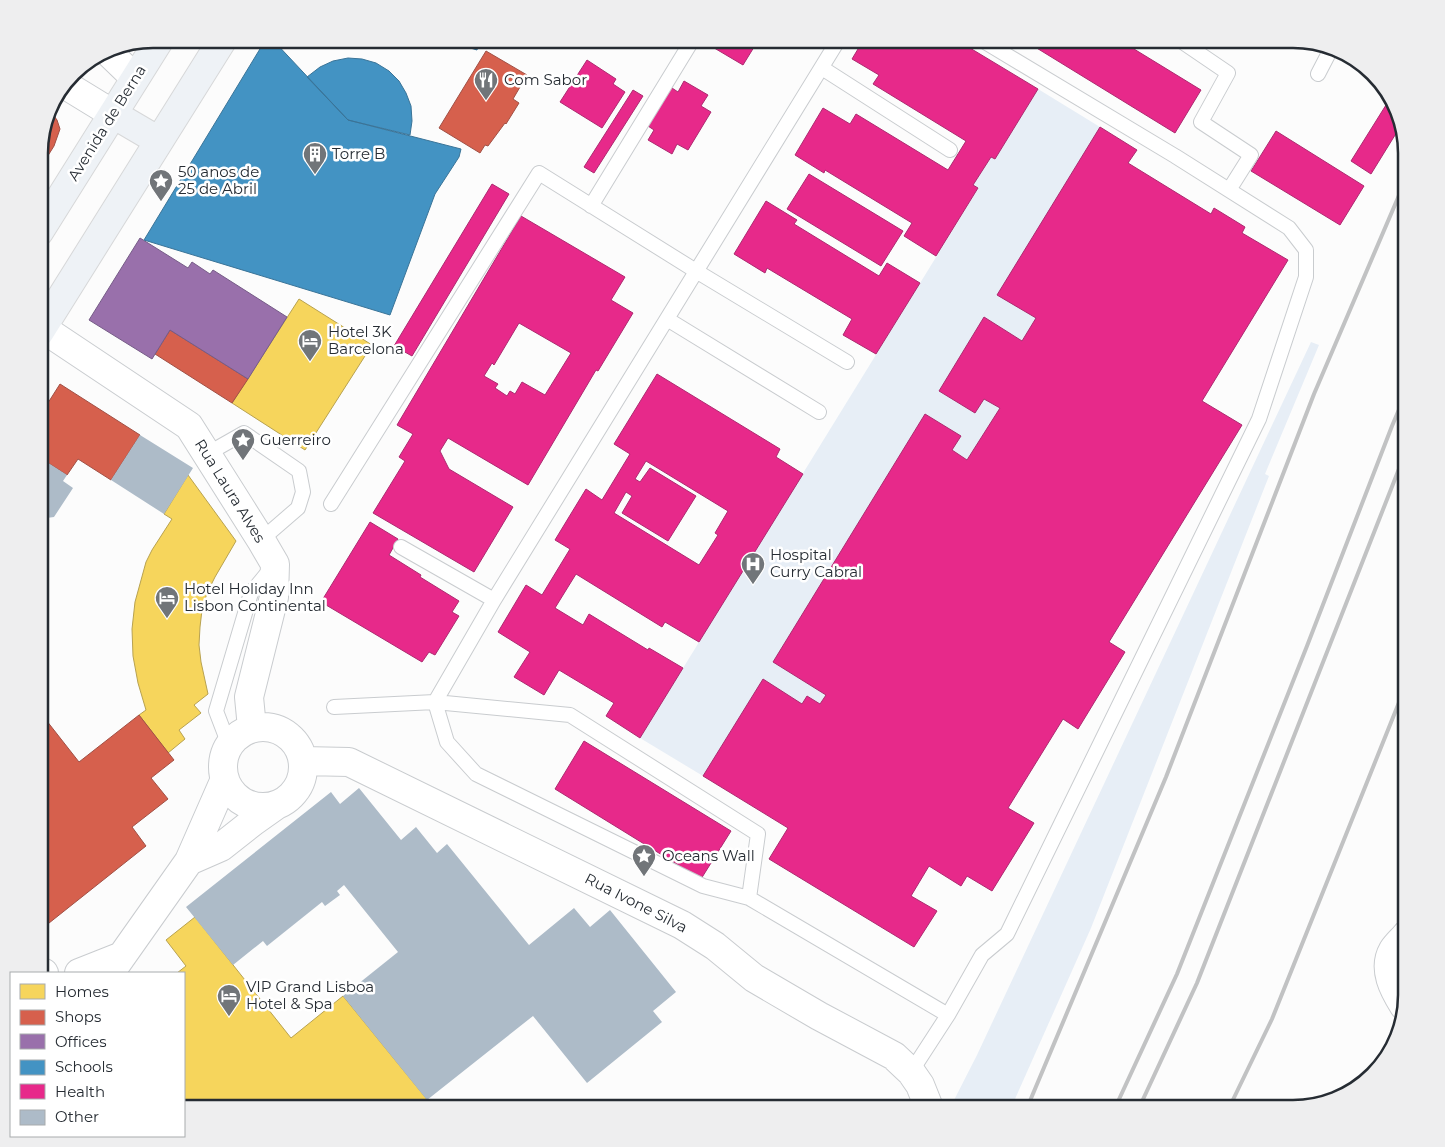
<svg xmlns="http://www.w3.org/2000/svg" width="1445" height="1147" font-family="Montserrat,sans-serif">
<rect width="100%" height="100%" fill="#fcfcfc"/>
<path fill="#e7eef6" d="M1038,89L1100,127L1036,318L1022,341L984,317L939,391L975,413L984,399L1000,408L967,460L952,450L961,436L925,414L773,662L826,695L820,704L807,696L802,704L763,680L703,776L640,738L978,189L973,185L991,157L995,159Z
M1311,342L1319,345L1265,474L1269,476L1091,928L1011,1108H950L977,1055Z"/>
<path fill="#f6d55c" stroke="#b8a250" d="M299,299L372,345L305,450L232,403Z
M188,475L236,541L215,577L207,593L202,610L200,627L199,645L201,662L208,694L194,705L201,713L179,730L185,739L168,753L139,715L146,710L138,683L133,656L132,629L135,602L146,562L152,550L172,519L164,514Z
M195,917L291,1038L343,996L434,1108H184V973H177L186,966L166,940Z"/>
<path fill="#d6604d" stroke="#a15045" d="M486,51L527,75L513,99L519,103L506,124L505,123L488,146L485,145L480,153L439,128Z
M49,109L57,120L60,129L54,146L39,170V145Z
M170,330L248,379L232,403L155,354Z
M60,384L140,435L111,480L78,459L67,475L39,457V417Z
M39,557L48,562L39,576Z
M39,711L79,762L139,715L174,760L151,778L168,799L132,827L146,846L39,931Z"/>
<path fill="#9970ab" stroke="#765c87" d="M140,238L188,268L192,262L210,274L213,270L287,317L248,379L170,330L152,359L89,320Z"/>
<path fill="#4393c3" stroke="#3a7498" d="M266,39H272L348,120L461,149L459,157L435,194L390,315L144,240Z
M441,39H480L477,50Z
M348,58L362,59L376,63L389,71L399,81L406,93L411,106L412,121L410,135L348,120L307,77L320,67L333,61Z"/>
<path fill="#e7298a" stroke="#ad2a70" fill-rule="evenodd" d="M699,39H759L743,65Z
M864,39H955L1038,89L995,159L991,157L973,185L978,188L936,256L904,236L912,223L825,170L824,173L795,155L823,108L850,124L856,114L948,170L966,141L873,84L879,75L852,59Z
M1022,39H1140L1134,49L1201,90L1175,133Z
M1349,56L1367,67L1372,73L1348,58Z
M587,60L616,79L613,84L625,92L602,128L560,102Z
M684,81L708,95L701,106L711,112L688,150L677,144L672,154L648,140L654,130L645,124L669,86L678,92Z
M633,90L643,96L594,173L584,167Z
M1391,97L1395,103L1400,127L1371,174L1351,161Z
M1100,127L1137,150L1128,163L1211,214L1214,208L1245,227L1242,233L1288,260L1202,401L1242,425L1109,642L1125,652L1078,729L1063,719L1008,808L1034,823L992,891L967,876L961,886L929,866L911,896L937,911L914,947L769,859L788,828L703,776L763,679L802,704L807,696L820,704L826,695L773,662L925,414L961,436L952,450L967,460L1000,408L984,399L975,413L939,391L984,317L1022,341L1036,318L997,295Z
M1276,131L1364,186L1340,225L1251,171Z
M809,174L903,231L881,266L787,209Z
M492,184L509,194L412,356L394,346Z
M766,201L797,220L794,224L879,276L887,263L920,283L876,354L843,335L852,319L767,268L765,273L734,254Z
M521,216L625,277L611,300L633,313L598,371L596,370L528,485L448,438L440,451L449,469L513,507L474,572L373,513L405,461L399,457L413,434L397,425ZM519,323L571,353L545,395L522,382L515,394L510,391L507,396L495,388L498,384L484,376L492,363L494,365Z
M657,374L780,449L776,457L803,474L699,642L665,622L662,627L576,574L555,608L583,625L589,614L648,650L649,648L683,668L640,738L606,716L614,703L559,670L544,695L514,677L530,652L498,632L526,585L542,595L570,549L555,540L586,489L602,500L630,454L614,444ZM646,461L728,511L715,533L718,535L699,565L614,513L626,492L632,496L622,513L668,541L696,496L650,468L640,482L635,479Z
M370,522L398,539L389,555L421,575L420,577L459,601L452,612L459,616L435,655L429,652L422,662L321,602Z
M584,741L731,831L701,879L555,789Z"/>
<path fill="#adbbc8" d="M140,435L193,468L164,514L111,480Z
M39,457L67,475L63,481L73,488L54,517L39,519Z
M359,788L401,840L416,827L437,853L447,844L529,945L574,908L590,927L610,910L676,992L653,1011L662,1022L587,1083L533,1016L427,1100L343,996L398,952L344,885L337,891L340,895L325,906L322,902L267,946L263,941L233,965L186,907L331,792L340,804Z"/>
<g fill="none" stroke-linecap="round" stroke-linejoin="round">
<g stroke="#c9cccf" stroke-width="16">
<path id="lane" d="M839,39L494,600L435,702L447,742L476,774L703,886L749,898L948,1015
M1178,39L1228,73L1201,122L1251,155L1229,190
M822,68L950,150
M1318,74L1332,47
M591,206L693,39
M667,319L819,412
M207,454L244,433L299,471L303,492L298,508L261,540
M331,504L539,173L696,271L847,362
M401,547L494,600
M334,707L435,702L570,715L758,834L749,898
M229,745L216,711L251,593L273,566
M911,1072L948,1015L982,955L1007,934L1259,419L1306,277V250L1289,228L1175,156L980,39"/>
</g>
<g stroke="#c9cccf" stroke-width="30">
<path id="street" d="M106,50L135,78
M64,84L113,114
M42,328L189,426L261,540L275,564L274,597L249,697L252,728
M223 767a40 40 0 1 1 80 0a40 40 0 1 1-80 0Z
M303,761L349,762L682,925L715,946L754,978L819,1016L894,1056L911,1072L920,1085L928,1105L927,1108
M189,861L221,847L254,821L278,804
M39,972L44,973
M79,973L122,956
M110,973L189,861L225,779
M1404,1006C1394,990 1382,969 1393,950C1397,944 1402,940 1406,935"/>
</g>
<g stroke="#d7d8d9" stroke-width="30">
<path id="primary" d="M113,114L159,141
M39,232L160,39
M39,333L223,39"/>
</g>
<use href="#lane" stroke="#fff" stroke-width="14"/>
<use href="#street" stroke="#fff" stroke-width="28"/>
<use href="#primary" stroke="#eef2f6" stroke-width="28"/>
<path stroke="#c1c2c3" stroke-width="4" d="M1027,1108L1166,777L1314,394L1406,179
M1115,1108L1177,974L1307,646L1392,426L1406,393
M1139,1108L1197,983L1406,451
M1229,1108L1272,1019L1406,685"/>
</g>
<defs>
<g id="restaurant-pin" transform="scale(1.25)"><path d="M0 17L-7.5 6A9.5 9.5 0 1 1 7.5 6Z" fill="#717579" stroke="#fff"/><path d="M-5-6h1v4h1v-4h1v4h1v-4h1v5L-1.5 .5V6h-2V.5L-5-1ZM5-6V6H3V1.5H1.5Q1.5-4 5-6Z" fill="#fff"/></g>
<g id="building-pin" transform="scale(1.25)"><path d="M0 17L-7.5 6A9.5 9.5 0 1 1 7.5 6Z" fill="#717579" stroke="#fff"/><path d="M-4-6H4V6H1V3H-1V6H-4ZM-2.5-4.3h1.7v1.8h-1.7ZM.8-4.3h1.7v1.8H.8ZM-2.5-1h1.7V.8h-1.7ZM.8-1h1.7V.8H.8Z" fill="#fff"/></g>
<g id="sight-pin" transform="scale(1.25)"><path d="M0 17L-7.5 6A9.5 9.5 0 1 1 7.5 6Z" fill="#717579" stroke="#fff"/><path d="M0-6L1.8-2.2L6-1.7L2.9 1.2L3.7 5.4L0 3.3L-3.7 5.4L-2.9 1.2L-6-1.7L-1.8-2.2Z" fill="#fff"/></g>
<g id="hotel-pin" transform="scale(1.25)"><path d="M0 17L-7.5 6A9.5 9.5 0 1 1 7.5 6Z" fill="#717579" stroke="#fff"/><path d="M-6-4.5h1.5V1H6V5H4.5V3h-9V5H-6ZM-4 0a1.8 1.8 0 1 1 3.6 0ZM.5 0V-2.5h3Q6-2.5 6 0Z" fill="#fff"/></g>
<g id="hospital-pin" transform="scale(1.25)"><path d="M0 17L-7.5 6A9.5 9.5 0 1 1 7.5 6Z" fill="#717579" stroke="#fff"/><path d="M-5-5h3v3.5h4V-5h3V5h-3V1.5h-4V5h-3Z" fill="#fff"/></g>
</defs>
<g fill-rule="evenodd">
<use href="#restaurant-pin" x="486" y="80"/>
<use href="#building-pin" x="315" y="154"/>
<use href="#sight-pin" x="161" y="181"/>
<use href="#hotel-pin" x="310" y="341"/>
<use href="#sight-pin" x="243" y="440"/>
<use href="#hospital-pin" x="753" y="564"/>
<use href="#hotel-pin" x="167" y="598"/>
<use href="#sight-pin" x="644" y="856"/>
<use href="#hotel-pin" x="229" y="996"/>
</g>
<g text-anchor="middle" stroke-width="5" stroke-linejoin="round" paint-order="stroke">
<g font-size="15" fill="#262c33" stroke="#fff" text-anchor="start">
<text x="504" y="85">Com Sabor</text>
<text x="332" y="159">Torre B</text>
<text x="178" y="177">50 anos de<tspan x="178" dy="17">25 de Abril</tspan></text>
<text x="328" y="337">Hotel 3K<tspan x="328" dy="17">Barcelona</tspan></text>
<text x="260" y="445">Guerreiro</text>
<text x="770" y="560">Hospital<tspan x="770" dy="17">Curry Cabral</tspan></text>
<text x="184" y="594">Hotel Holiday Inn<tspan x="184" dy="17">Lisbon Continental</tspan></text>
<text x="662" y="861">Oceans Wall</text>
<text x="246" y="992">VIP Grand Lisboa<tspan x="246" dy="17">Hotel &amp; Spa</tspan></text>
</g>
<g font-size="15" fill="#262c33" stroke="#fff">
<text transform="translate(107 123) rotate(-58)" y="5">Avenida de Berna</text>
<text transform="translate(230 491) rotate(58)" y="5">Rua Laura Alves</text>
<text transform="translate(636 903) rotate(27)" y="5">Rua Ivone Silva</text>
</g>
</g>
<path d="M0 0H1445V1147H0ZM153 48H1293A105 105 0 0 1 1398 153V995A105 105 0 0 1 1293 1100H153A105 105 0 0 1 48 995V153A105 105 0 0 1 153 48Z" fill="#eeeeef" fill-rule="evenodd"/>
<path fill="none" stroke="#262c33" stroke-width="2.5" d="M153 48H1293A105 105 0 0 1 1398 153V995A105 105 0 0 1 1293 1100H153A105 105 0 0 1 48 995V153A105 105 0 0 1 153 48Z"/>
<rect x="10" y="972" width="175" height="165" fill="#ffffff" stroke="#a8abad"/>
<rect x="20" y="984" width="25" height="15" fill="#f6d55c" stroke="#a8abad"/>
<text x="55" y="997" font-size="15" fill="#262c33">Homes</text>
<rect x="20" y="1010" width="25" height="15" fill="#d6604d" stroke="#a8abad"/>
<text x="55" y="1022" font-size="15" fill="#262c33">Shops</text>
<rect x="20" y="1034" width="25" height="15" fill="#9970ab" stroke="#a8abad"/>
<text x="55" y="1047" font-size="15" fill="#262c33">Offices</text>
<rect x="20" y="1060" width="25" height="15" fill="#4393c3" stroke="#a8abad"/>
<text x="55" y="1072" font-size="15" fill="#262c33">Schools</text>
<rect x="20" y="1084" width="25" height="15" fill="#e7298a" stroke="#a8abad"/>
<text x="55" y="1097" font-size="15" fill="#262c33">Health</text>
<rect x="20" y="1110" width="25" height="15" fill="#adbbc8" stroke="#a8abad"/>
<text x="55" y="1122" font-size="15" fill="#262c33">Other</text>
</svg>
